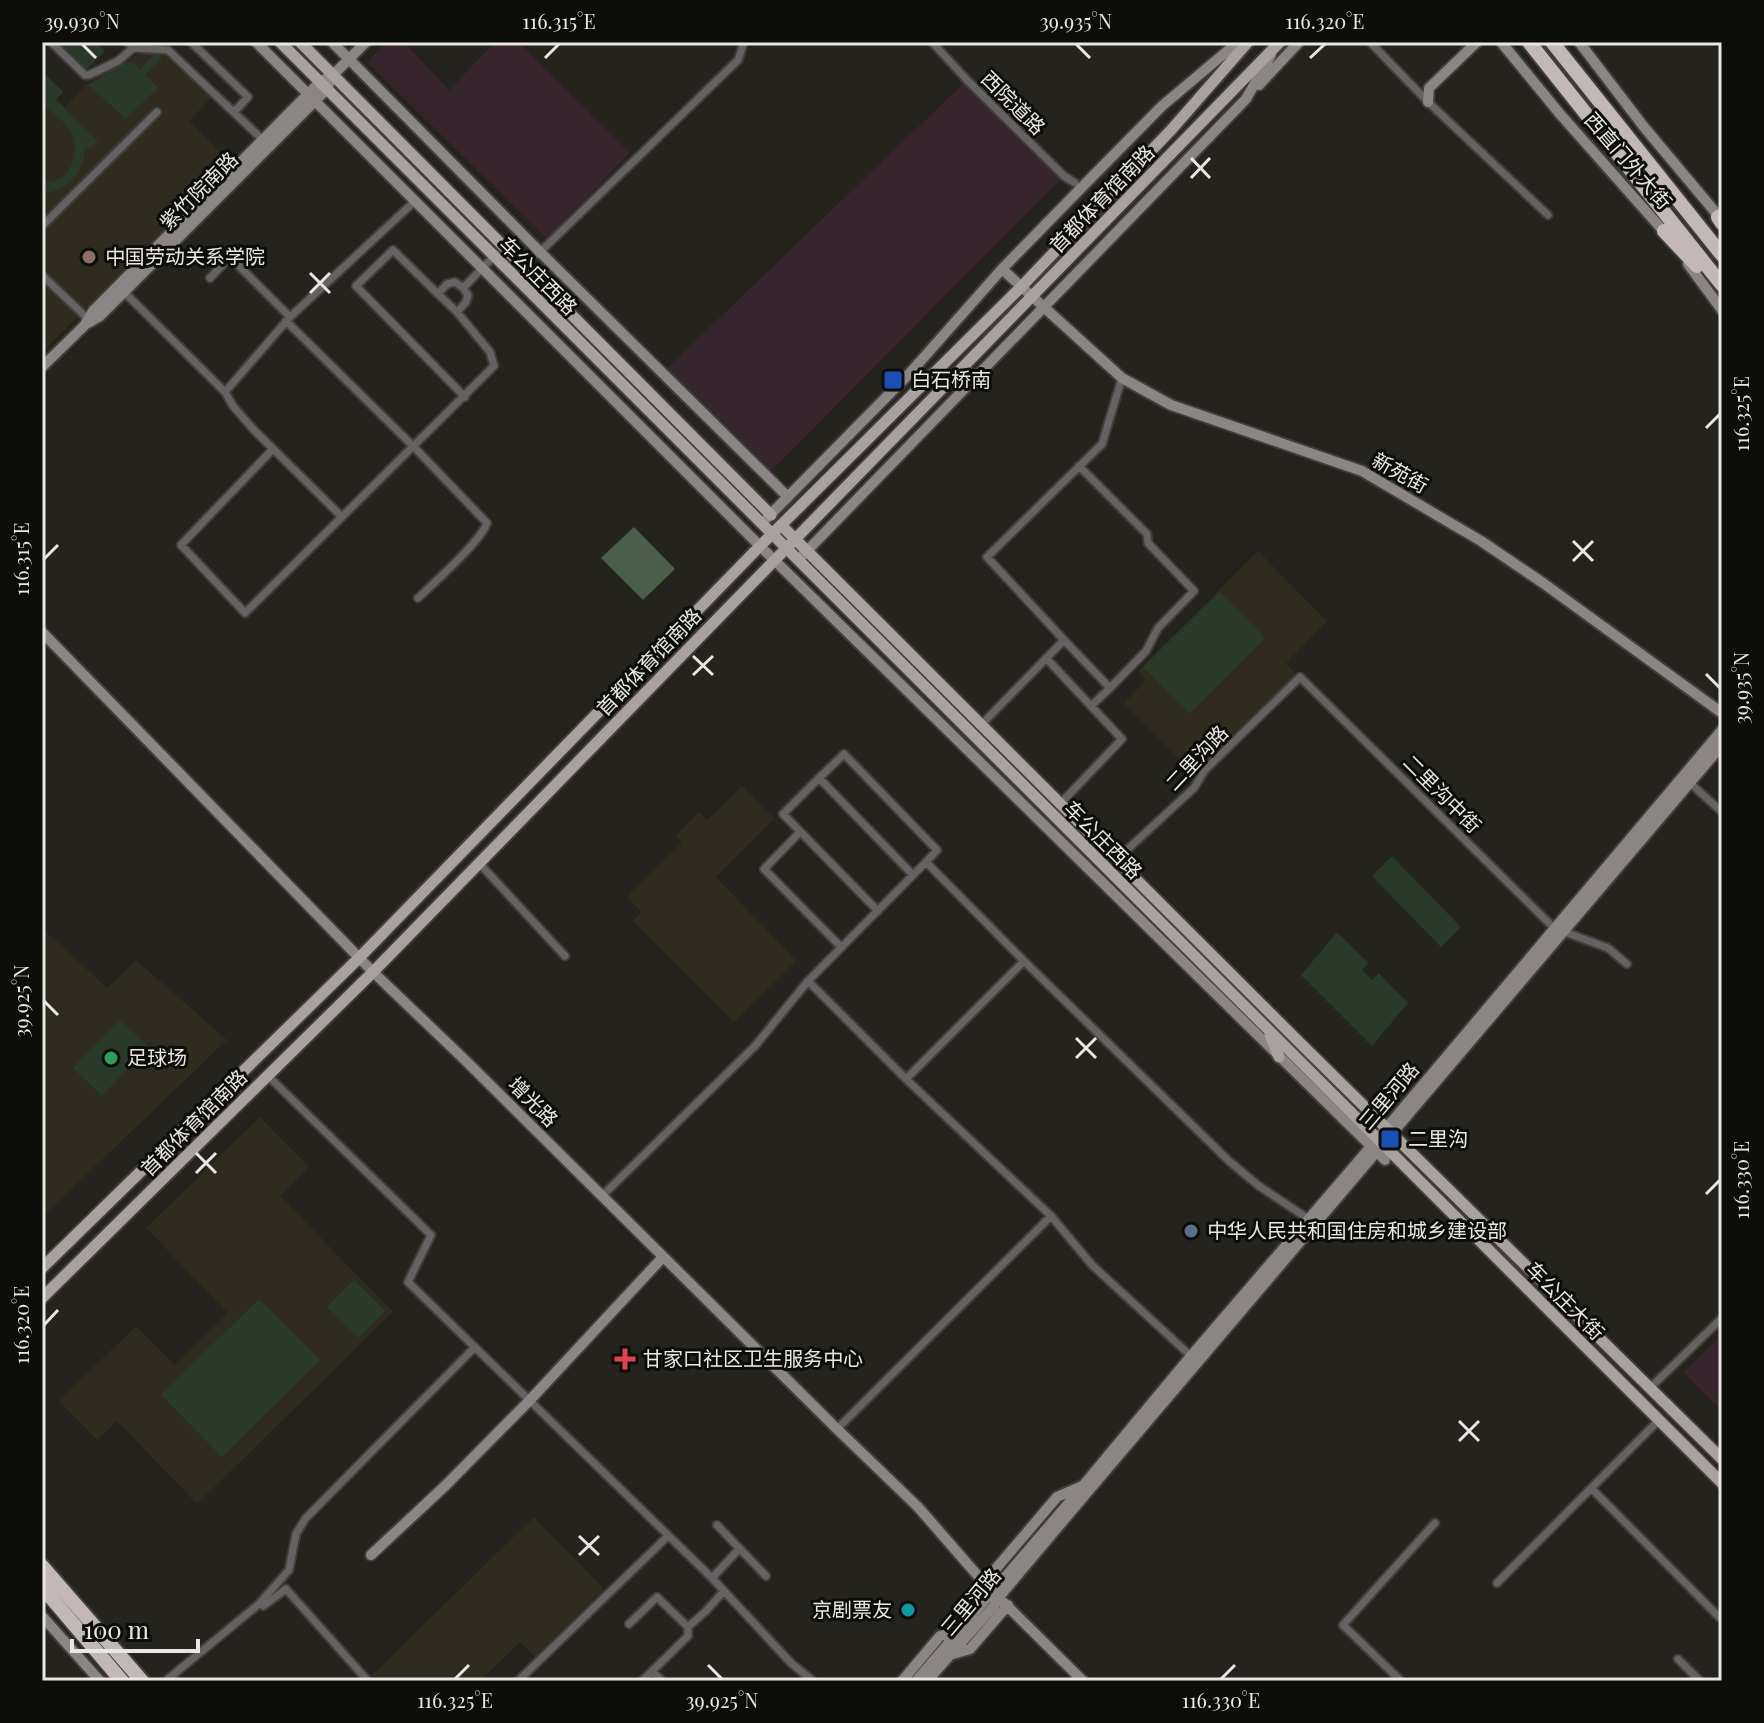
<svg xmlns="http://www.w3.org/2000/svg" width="1764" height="1723" font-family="'Playfair Display','Noto Sans SC',serif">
<rect width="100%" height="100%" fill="#25231d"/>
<path fill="#36252d" d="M387,42H404L449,90L495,42H518L630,153L547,239L367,62Z
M967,80L1064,176L770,472L666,369Z
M1720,1337L1722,1339V1411L1683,1372Z"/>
<path fill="#2f2c1f" d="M145,51L171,57L213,96L189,121L231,163L42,352V84L65,107L86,85L110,68Z
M1258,551L1327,621L1286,663L1296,674L1196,775L1124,703L1146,680L1138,671Z
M742,786L774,819L716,877L796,961L734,1022L633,921L642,912L627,897L682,843L676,835L699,812L707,820Z
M42,928L107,988L136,960L227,1040L42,1217Z
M260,1117L309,1167L280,1196L393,1312L197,1504L117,1421L97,1440L59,1401L136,1326L175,1365L228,1313L146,1228Z
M534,1517L604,1589L535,1657L520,1642L480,1681H373L369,1678Z"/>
<path fill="#29392a" d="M57,42H96L105,51L85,71Z
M156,53L161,58L145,75L158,88L126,119L89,85L121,64L131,62L140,69Z
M42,71L63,92L56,100L98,141L90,149L85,146C83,174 72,188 44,194H42V183C48,182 56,182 61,178C75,169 80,144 70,130C63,120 51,111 42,102Z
M1219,592L1265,638L1189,714L1143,667Z
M1392,856L1461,927L1441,947L1372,876Z
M1337,932L1368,963L1362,970L1372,980L1379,973L1408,1003L1372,1046L1301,975Z
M121,1020L149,1047L102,1096L73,1068Z
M354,1280L385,1311L359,1338L327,1307Z
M259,1299L320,1360L222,1457L161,1395Z"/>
<path fill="#495f4a" d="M634,527L675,569L643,600L601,558Z"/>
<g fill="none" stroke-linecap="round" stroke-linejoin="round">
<g stroke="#403e39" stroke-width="11">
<path id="street" d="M51,42L85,75H89L118,61L133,48
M127,42L133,48L168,50L263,140
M191,42L248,97L234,112
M932,42L967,80L1064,176L1075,183
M1370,42L1428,102L1548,215
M42,226L157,112
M538,254L738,60L744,42
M42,275L88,319
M210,278L230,257L290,317
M463,288L468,295L466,302L457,312L438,294L447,284L455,282L463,288L496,254
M124,292L225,392L233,406L253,429L341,516
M438,294L393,250L356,286L465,397
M286,321L414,447L487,523C480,542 435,582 418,598
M225,392L290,317L415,201
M273,449L181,545L245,613L494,366L490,352L457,312
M1064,640L1110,688L1146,651L1158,628L1194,591L1148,543L1147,534L1079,466
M1046,658L1122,739L1060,804
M1091,706L1110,688
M981,725L1064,640L987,557L1102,444L1122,378
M819,778L783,814L878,911
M1690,783L1722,812
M800,832L764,869L841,947
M1116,860L1194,788L1205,770L1300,677L1554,928L1608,948L1627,964
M479,863L565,956
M913,875L819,778L844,754L937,850L926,862
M808,981L906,1079L1051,1216L1092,1265L1192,1357
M267,1075L431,1235L408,1282L712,1578L791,1663L813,1681
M906,1079L1024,961L1229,1161L1259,1186L1310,1220
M602,1196L755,1046L808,981L926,862L1024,961
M1651,1387L1722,1318
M837,1429L1051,1216
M1592,1489L1719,1617
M717,1525L766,1576
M712,1578L739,1549
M1497,1583L1659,1420
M263,1606L286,1589L368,1681
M629,1624L657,1597L688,1627
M1678,1659L1700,1681
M652,1671L662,1681
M168,1679L259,1604L289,1570L296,1534L305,1519L475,1347
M518,1681L668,1536
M642,1681L688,1636V1627L706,1611L724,1591
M1396,1681L1399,1679L1343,1625L1435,1523"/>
</g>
<g stroke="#403e39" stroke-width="14">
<path id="secondary" d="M256,42L760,546L1385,1160
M332,42L540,252L788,497
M1501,42L1560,114L1667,235
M1579,42L1644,127L1721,219
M1259,85L1299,42
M1428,102L1429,88L1477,42
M1688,264L1722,310
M1002,269L1122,378L1171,405L1362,471L1481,541L1543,583L1722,713
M88,323L100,316L327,89L329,84
M42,367L84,326L93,311L308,94L320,82L333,75L366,42
M767,518L910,373L1002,269L1088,181L1162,106L1238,42
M802,556L1246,99L1271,55
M42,632L373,972L465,1060L837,1429L918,1507L985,1584L1083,1681
M371,1555L446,1485L530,1400L663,1257
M985,1584L994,1571L1057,1497L1082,1486
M42,1616L100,1681
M953,1654L970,1649L1008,1605
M902,1681L940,1636L958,1631
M916,1681L1067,1505L1191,1356L1362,1157L1722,730
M927,1681L994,1606L999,1597L1079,1502L1722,745"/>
</g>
<g stroke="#403e39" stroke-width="15">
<path id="primary" d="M280,42L1722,1483
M300,42L771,515
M781,525L1301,1044L1722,1459
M1270,1035L1279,1057
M42,1268L359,958L760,546L1022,286L1172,129L1248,42
M42,1298L373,972L1280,42"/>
</g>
<g stroke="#403e39" stroke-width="18">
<path id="highway" d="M1529,42L1722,285
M1552,42L1722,255
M1718,217L1722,223
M1664,231L1697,266
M42,1566L142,1681
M42,1587L122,1681"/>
</g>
<use href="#street" stroke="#666162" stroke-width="7"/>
<use href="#secondary" stroke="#8b8585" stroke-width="10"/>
<use href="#primary" stroke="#a9a0a0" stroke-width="11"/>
<use href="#highway" stroke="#c3b8b9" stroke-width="14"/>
</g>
<path fill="none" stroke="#e8e7e3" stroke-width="3" d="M82,44L96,58M1076,44L1090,58M545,58L559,44M1310,58L1325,44M1191,158L1210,178M1191,178L1210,158M310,273L330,293M310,293L330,273M1706,428L1720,414M1573,541L1593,561M44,559L58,545M1573,561L1593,541M693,656L713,675M1706,674L1720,688M693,675L713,656M44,1001L58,1015M1076,1038L1096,1058M1076,1058L1096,1038M196,1153L216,1173M196,1173L216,1153M1706,1194L1720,1180M44,1325L58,1310M1459,1421L1479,1441M1459,1441L1479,1421M579,1536L599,1555M579,1555L599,1536M708,1665L722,1679M455,1679L469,1665M1221,1679L1235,1665"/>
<circle fill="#8d6e63" stroke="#0d0d0a" stroke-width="3" cx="89" cy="257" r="8"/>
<g fill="#1a4fb4" stroke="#0d0d0a" stroke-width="3">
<rect x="883" y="370" width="20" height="20" rx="4"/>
<rect x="1380" y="1129" width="20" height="20" rx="4"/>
</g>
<circle fill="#2e9e5b" stroke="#0d0d0a" stroke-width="3" cx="111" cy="1058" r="8"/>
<circle fill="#5c6f8a" stroke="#0d0d0a" stroke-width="3" cx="1191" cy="1231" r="8"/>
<path fill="#e0444e" stroke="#0d0d0a" stroke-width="3" d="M621 1347h8v8h8v8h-8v8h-8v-8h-8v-8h8z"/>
<circle fill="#0f9aa8" stroke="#0d0d0a" stroke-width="3" cx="908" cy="1610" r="8"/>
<g text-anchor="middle" stroke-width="6" stroke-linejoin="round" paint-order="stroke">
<g font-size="20" fill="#e8e7e3" stroke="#0d0d0a">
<text transform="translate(1013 103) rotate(45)" y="7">西院道路</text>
<text transform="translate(1628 161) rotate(49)" y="7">西直门外大街</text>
<text transform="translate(199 191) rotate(-45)" y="7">紫竹院南路</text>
<text transform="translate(1102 199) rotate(-46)" y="7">首都体育馆南路</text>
<text transform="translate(538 276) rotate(45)" y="7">车公庄西路</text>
<text transform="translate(1400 473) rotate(29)" y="7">新苑街</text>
<text transform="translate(649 662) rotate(-46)" y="7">首都体育馆南路</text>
<text transform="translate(1197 758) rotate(-47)" y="7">二里沟路</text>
<text transform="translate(1442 794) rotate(45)" y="7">二里沟中街</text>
<text transform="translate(1103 840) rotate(45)" y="7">车公庄西路</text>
<text transform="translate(1389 1096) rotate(-50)" y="7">三里河路</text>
<text transform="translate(533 1102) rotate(45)" y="7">增光路</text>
<text transform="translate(194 1123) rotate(-45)" y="7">首都体育馆南路</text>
<text transform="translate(1565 1301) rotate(45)" y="7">车公庄大街</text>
<text transform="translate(971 1602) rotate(-50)" y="7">三里河路</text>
</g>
<g font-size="20" fill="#e8e7e3" stroke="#0d0d0a" text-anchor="start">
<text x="105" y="264">中国劳动关系学院</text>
<text x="911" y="387">白石桥南</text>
<text x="127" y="1065">足球场</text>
<text x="1408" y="1146">二里沟</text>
<text x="1207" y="1238">中华人民共和国住房和城乡建设部</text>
<text x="643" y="1366">甘家口社区卫生服务中心</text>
<text x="892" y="1617" text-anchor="end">京剧票友</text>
</g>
</g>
<rect width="1764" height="1723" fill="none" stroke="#0d0d0a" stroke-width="88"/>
<path d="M72 1639v12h126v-12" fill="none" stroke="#e8e7e3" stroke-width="4"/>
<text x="84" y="1639" font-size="24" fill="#e8e7e3" stroke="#0d0d0a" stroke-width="6" paint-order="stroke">100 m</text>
<rect x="44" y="44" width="1676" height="1635" fill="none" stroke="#e8e7e3" stroke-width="3"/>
<g font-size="20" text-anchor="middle" fill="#e8e7e3">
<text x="82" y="29">39.930°N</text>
<text x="559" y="29">116.315°E</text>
<text x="1076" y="29">39.935°N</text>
<text x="1325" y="29">116.320°E</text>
<text transform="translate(1742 414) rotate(-90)" y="7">116.325°E</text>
<text transform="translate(22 559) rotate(-90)" y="7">116.315°E</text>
<text transform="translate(1742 688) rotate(-90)" y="7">39.935°N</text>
<text transform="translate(22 1001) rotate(-90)" y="7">39.925°N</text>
<text transform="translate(1742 1180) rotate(-90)" y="7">116.330°E</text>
<text transform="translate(22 1325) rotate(-90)" y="7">116.320°E</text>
<text x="455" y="1708">116.325°E</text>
<text x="722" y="1708">39.925°N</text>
<text x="1221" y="1708">116.330°E</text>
</g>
</svg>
